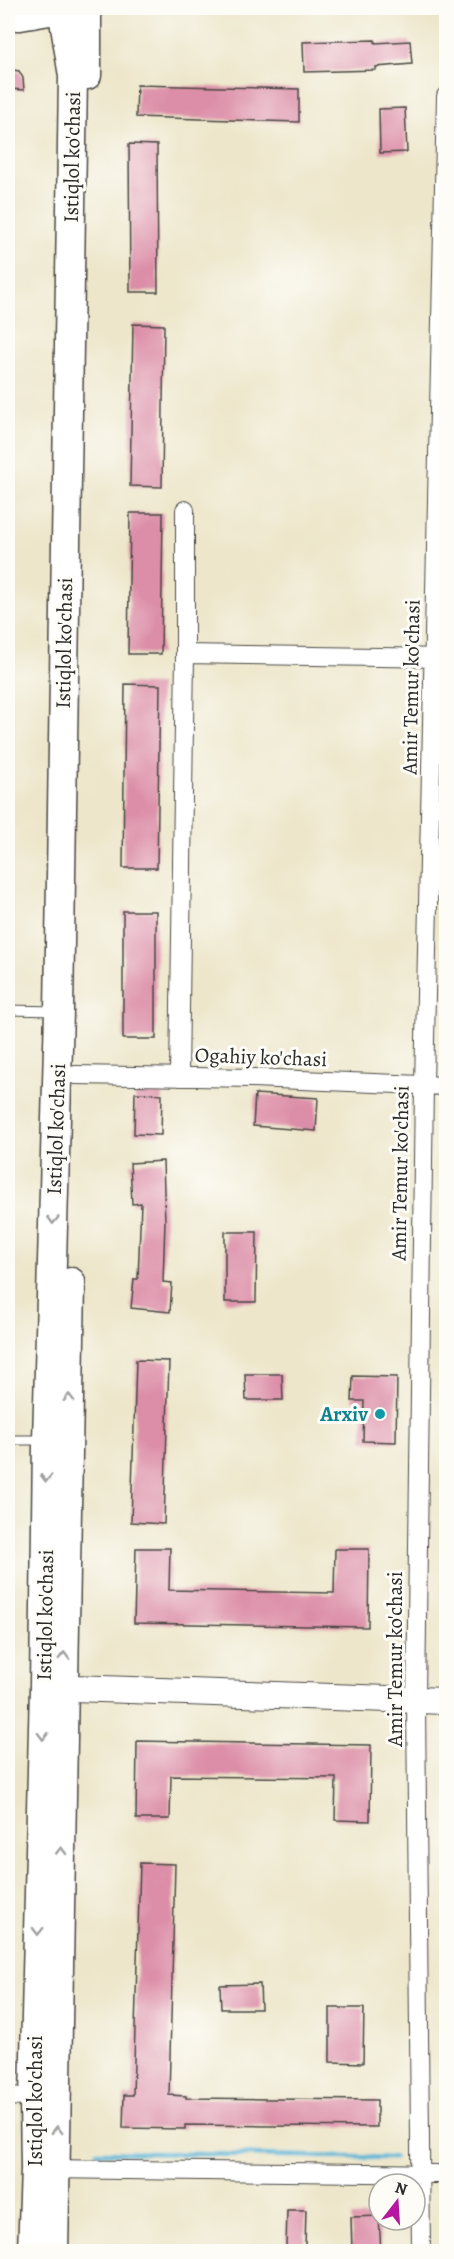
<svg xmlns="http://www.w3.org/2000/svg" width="454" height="2259" font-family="Alegreya,serif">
<rect width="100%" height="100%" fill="#fdfcf7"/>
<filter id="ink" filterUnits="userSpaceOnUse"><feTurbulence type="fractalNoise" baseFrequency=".0167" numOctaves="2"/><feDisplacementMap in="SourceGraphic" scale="12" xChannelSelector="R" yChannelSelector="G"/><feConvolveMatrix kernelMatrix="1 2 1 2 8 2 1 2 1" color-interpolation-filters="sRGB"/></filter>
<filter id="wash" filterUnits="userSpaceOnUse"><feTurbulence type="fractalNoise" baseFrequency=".008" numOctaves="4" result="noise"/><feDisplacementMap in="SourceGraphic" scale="24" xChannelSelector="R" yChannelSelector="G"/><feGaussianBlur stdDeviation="1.35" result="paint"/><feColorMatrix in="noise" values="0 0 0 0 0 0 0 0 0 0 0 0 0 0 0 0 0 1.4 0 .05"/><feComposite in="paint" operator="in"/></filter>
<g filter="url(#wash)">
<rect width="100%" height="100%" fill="#ede6ca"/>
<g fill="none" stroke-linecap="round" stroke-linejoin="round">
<path stroke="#5ab6d8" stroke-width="4.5" d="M97,2152L394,2158
M436,2158H446"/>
</g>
<g id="blocks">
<path fill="#dc8da7" d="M375,40V43L410,41L412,64L376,67V70L304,72L303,42Z
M8,69L19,71L23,78L24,90L8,89Z
M137,85L299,89V122L136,117Z
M405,108L407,152L380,153L379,109Z
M129,144L157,145L158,292H130Z
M133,324L164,325L162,487L130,486Z
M130,513H163L161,654H128Z
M125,684L160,685L157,868H123Z
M123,911H156V1039H123Z
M135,1093L162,1094L161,1135L134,1134Z
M255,1094L318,1098L316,1131L253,1126Z
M163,1161L165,1222L163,1282L172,1283L170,1312L131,1308L134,1279H138L141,1203L132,1204L130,1163Z
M225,1232H257L256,1302H225Z
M136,1360L169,1361L164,1524L131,1522Z
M245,1374H282L283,1400H246Z
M353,1376L397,1377L396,1442L363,1441L364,1401H352Z
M136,1548H170L169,1590L334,1593L335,1549H369L368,1627L134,1623Z
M137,1741L371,1745L370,1821L335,1820L336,1778L171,1776L170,1819H136Z
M140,1863L175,1864L169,2095L186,2096V2098L377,2100V2127L185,2125V2129L123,2128L124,2095H133Z
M260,1984L261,2009H221L220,1985Z
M330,2008H364L363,2063L330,2062Z
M287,2210H306L305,2247H286Z
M379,2216L381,2252H352L351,2217Z"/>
</g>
</g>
<g filter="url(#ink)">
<use href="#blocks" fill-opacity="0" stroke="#484743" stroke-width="1.5"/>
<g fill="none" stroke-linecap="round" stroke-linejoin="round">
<g stroke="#484743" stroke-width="11">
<path id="lane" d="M8,1010L57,1011
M8,1440H44"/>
</g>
<g stroke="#484743" stroke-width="20">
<path id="street" d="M185,654L446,658
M75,1075L253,1078L446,1086
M179,1077L185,654V510
M8,2096L45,2098
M46,2169L446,2174
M421,2252L416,1700L424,1085L446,96"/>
</g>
<g stroke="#484743" stroke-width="28">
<path id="secondary" d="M44,1687L446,1701"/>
</g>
<g stroke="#484743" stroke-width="31">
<path id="primary" d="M87,8V75
M8,16H20L67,8
M32,2252L35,2169L34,2098L44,1687L47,1440L59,1011L73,76L62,8
M54,2252L71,1282"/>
</g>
<use href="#lane" stroke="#fff" stroke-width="9"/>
<use href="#street" stroke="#fff" stroke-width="18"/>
<use href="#secondary" stroke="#fff" stroke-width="26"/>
<use href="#primary" stroke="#fff" stroke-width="28"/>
</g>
<defs><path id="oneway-chevron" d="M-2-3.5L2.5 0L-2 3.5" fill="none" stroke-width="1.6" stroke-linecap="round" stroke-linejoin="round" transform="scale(1.5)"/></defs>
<g stroke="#a0a0a0">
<use href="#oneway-chevron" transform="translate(53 1220) rotate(92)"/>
<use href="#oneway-chevron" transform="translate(69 1398) rotate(-89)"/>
<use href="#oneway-chevron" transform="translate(46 1478) rotate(91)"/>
<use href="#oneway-chevron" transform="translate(64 1656) rotate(-89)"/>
<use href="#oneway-chevron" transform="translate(43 1736) rotate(91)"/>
<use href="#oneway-chevron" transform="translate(61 1851) rotate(-89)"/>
<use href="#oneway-chevron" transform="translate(38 1931) rotate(91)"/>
<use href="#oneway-chevron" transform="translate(57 2130) rotate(-90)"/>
</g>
</g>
<circle fill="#0f9aa8" stroke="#fdfcf7" stroke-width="2" cx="380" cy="1414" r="6"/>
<g text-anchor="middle" stroke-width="6" stroke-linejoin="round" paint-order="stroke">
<g font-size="21" fill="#2b2b2b" stroke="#fdfcf7">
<text transform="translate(72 157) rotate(-89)" y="7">Istiqlol ko'chasi</text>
<text transform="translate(64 643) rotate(-89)" y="7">Istiqlol ko'chasi</text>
<text transform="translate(411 687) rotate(-89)" y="7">Amir Temur ko'chasi</text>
<text transform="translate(261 1057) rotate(2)" y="7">Ogahiy ko'chasi</text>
<text transform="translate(56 1129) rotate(-88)" y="7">Istiqlol ko'chasi</text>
<text transform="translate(400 1173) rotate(-89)" y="7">Amir Temur ko'chasi</text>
<text transform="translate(45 1615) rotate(-89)" y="7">Istiqlol ko'chasi</text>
<text transform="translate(395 1659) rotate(-90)" y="7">Amir Temur ko'chasi</text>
<text transform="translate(35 2101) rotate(-90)" y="7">Istiqlol ko'chasi</text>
</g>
<g font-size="21" font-weight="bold" fill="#0d838f" stroke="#fdfcf7" text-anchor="end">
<text x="368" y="1421">Arxiv</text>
</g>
</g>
<rect width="454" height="2259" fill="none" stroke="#fdfcf7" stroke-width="30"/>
<g transform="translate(397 2202) rotate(17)"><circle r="28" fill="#fdfcf7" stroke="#a9a8a5" stroke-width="1.5"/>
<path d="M0-4.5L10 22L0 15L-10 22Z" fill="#b5179e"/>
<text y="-9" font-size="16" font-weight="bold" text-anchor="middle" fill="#2b2b2b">N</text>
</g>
</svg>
